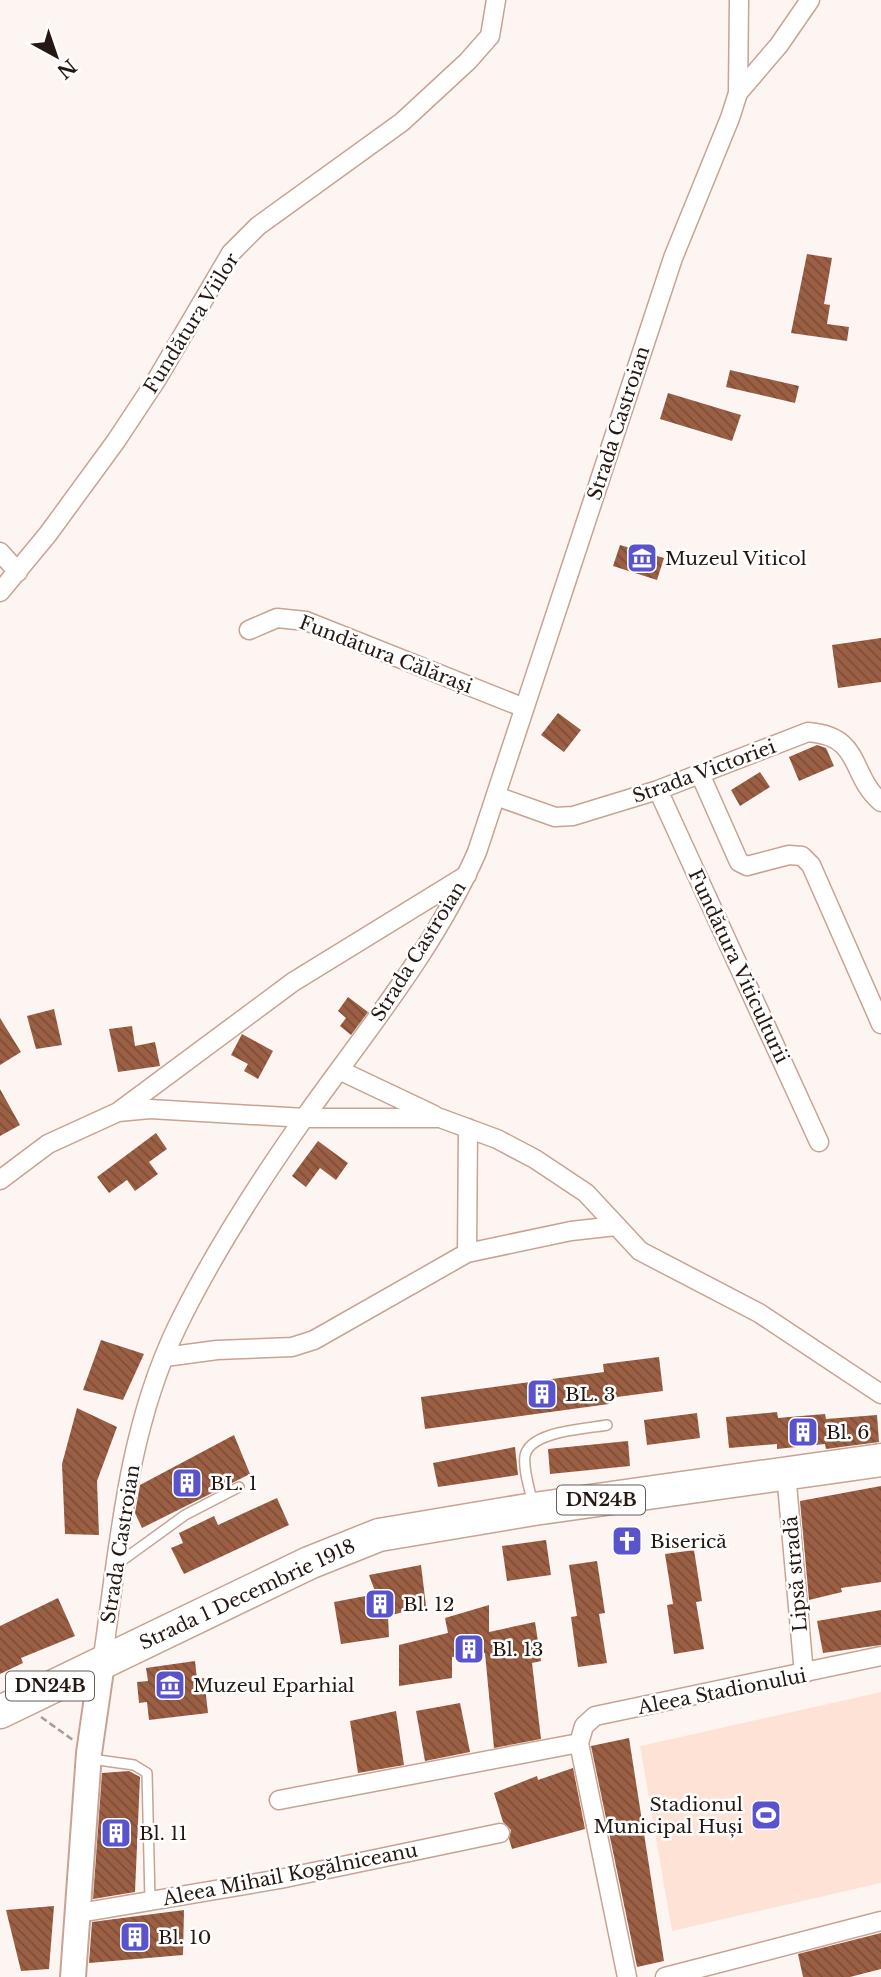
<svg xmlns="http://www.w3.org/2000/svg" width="881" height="1977" font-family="'Libre Baskerville',serif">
<defs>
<pattern id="building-back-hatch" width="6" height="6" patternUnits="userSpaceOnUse" patternTransform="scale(1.75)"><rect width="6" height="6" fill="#9b5f44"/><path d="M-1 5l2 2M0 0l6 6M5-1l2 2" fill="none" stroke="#7e4d37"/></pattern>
</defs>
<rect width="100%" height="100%" fill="#fdf5f2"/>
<path fill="#ffe2d6" d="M881,1692V1883L672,1931L640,1746Z"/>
<path fill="url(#building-back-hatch)" d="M807,254L832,258L824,304L830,305L827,324L849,327L847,341L791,333Z
M730,370L799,386L795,403L726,387Z
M668,393L741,415L732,441L660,419Z
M620,545L664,558L657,580L613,566Z
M881,638V682L838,688L832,645Z
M558,713L581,730L564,752L541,735Z
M817,745L826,748L834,766L799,781L789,757Z
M760,772L770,787L740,806L731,790Z
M348,997L368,1012L351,1035L340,1026L346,1018L338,1011Z
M54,1009L62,1045L36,1049L27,1016Z
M0,1018L21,1052L0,1065Z
M132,1026L135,1046L155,1042L160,1066L118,1072L109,1029Z
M242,1034L273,1051L258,1079L244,1071L248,1064L231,1055Z
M0,1089L20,1125L0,1136Z
M156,1133L167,1149L149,1162L158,1174L135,1191L127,1180L109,1193L97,1177Z
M318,1141L348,1163L336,1180L320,1168L306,1187L292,1176Z
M101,1340L144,1354L123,1400L83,1390Z
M659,1357L663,1391L609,1398V1404L425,1429L421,1397L604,1372L603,1364Z
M77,1408L117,1427L97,1481L99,1535L65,1534L62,1464Z
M777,1412L778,1418L825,1414L826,1419L877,1415L879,1442L826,1449L825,1444L777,1449V1444L729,1448L726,1417Z
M697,1413L700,1438L647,1445L644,1420Z
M234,1435L250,1474L142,1528L135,1513L140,1485Z
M628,1441L630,1466L550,1474L548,1449Z
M515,1447L518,1475L438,1487L433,1463Z
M881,1486V1582L841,1588L842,1592L809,1600L800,1501Z
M277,1498L289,1525L184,1574L171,1548L183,1543L179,1533L214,1516L218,1525Z
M546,1540L551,1575L507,1581L502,1546Z
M694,1550L702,1601L696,1602L704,1649L674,1654L667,1605L673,1604L665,1554Z
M597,1561L605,1613L599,1614L607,1663L578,1667L571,1617L577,1616L569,1565Z
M421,1565L426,1606L388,1616L389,1637L341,1644L334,1602L376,1594L369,1575Z
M58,1598L75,1636L21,1658L23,1663L0,1674V1626Z
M489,1605V1632L535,1622L541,1661L532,1663L541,1739L494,1748L485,1653L452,1657V1678L399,1686V1645L448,1633L445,1618Z
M881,1610V1645L823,1653L817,1621Z
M195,1661L197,1679L204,1678L208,1713L149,1720L147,1702L139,1703L137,1682L148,1681L146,1668Z
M460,1703L470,1752L425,1761L416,1711Z
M396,1711L404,1765L358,1773L350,1721Z
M629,1738L664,1961L637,1967L591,1746Z
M573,1768L585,1829L512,1849L509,1839L511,1830L503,1822L494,1793L537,1776L538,1780Z
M129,1771L140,1777L135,1892L93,1899L102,1773Z
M54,1906L49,1969L21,1971L6,1910Z
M184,1910L183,1955L89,1963L92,1922Z
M881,1933V1969L850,1977H803L798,1954Z"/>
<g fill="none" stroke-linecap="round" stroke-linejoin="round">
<g stroke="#c7a393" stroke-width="12">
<path id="lane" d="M533,1504C530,1490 523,1470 525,1456C529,1431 586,1429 607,1425
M116,1565L185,1515L239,1487
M91,1759L134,1765L147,1773L150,1901"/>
</g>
<g stroke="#c7a393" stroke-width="21">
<path id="street" d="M738,93L779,45L810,0
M0,552L18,572
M0,592L48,534L116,441L157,379L231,253L258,226L402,122L468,61L490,36L496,0
M249,630L277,618L306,621L522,707
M700,774L739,862L747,866L789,855L802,856L811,865L881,1024
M658,790L819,1142
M496,796L555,817L573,816L658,790L808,732C863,736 849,775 881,802
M339,1070L434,1115
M118,1112L150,1109L305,1118H440L497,1139L535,1159L586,1193L640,1251L759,1313L881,1394
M0,1180L48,1144L118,1112L293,982L467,875
M467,1253L468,1128
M165,1357L217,1350L292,1347L314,1340L467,1253L571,1231L616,1226
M786,1473L804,1674
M102,1663C119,1549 126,1433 177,1327C211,1257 261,1179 307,1114C367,1030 435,948 477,852L673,258L730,118L738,93L739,0
M279,1800L579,1743
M79,1913L280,1879L500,1833
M627,1977L579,1743L584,1726L595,1716L881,1656
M665,1977L881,1921"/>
</g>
<g stroke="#c7a393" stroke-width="28">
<path id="secondary" d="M73,1977L89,1753L102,1663"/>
</g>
<g stroke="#c7a393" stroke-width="35">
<path id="highway" d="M0,1712L309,1563L379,1535L534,1509L881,1460"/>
</g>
<path stroke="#a69c98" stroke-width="2.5" stroke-dasharray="7 3.5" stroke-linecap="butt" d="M41,1717L73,1740"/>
<use href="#lane" stroke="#fff" stroke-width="9"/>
<use href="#street" stroke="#fff" stroke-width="18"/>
<use href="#secondary" stroke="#fff" stroke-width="24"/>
<use href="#highway" stroke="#fff" stroke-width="32"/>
</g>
<defs>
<g id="museum-square" transform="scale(1.575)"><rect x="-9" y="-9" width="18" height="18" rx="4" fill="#5954cc" stroke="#fff"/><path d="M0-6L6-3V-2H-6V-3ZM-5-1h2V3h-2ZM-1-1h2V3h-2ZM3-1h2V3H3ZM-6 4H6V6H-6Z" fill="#fff"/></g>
<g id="building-square" transform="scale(1.575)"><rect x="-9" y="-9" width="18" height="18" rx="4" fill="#5954cc" stroke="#fff"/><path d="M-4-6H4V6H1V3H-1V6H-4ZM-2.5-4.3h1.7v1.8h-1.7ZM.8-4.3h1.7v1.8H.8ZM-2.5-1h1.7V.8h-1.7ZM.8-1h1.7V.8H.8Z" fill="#fff"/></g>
<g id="church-square" transform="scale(1.575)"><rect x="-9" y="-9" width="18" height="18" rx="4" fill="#5954cc" stroke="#fff"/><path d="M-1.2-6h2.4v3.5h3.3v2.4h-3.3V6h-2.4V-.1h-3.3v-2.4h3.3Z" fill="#fff"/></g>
<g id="stadium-square" transform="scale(1.575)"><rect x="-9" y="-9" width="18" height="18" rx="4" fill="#5954cc" stroke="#fff"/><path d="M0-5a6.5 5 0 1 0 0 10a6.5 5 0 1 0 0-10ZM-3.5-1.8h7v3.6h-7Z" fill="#fff"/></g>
</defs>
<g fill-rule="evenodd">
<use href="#museum-square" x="642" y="558"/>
<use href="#building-square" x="542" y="1394"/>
<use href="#building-square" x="803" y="1432"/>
<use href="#building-square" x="187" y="1483"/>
<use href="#church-square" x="627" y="1541"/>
<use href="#building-square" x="380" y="1604"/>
<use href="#building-square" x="469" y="1649"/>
<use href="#museum-square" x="170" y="1685"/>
<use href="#stadium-square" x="766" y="1815"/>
<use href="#building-square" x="116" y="1833"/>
<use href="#building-square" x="135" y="1937"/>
</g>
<g text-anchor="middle" stroke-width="5" stroke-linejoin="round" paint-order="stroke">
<g fill="#fff" stroke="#665d59" stroke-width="2">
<rect x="557" y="1485.5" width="88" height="29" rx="5"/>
<rect x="6" y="1671.5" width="88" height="29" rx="5"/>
</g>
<g font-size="18" font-weight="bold" fill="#251812">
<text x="601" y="1506">DN24B</text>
<text x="50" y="1692">DN24B</text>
</g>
<g font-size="19" fill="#251812" stroke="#fff">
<text transform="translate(191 323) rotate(-58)" y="7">Fundătura Viilor</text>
<text transform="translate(618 423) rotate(-72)" y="7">Strada Castroian</text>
<text transform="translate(386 654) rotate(21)" y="7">Fundătura Călărași</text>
<text transform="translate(704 771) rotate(-20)" y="7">Strada Victoriei</text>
<text transform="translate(418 951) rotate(-58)" y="7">Strada Castroian</text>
<text transform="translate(739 966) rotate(65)" y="7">Fundătura Viticulturii</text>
<text transform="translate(120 1544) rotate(-81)" y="7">Strada Castroian</text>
<text transform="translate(795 1574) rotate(-95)" y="7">Lipsă stradă</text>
<text transform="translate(247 1594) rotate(-25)" y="7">Strada 1 Decembrie 1918</text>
<text transform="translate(722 1691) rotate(-11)" y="7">Aleea Stadionului</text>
<text transform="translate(290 1874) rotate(-11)" y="7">Aleea Mihail Kogălniceanu</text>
</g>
<g font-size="19" fill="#251812" stroke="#fff" text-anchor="start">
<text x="665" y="565">Muzeul Viticol</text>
<text x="565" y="1401">BL. 3</text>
<text x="826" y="1439">Bl. 6</text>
<text x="210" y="1490">BL. 1</text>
<text x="650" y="1548">Biserică</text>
<text x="403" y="1611">Bl. 12</text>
<text x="492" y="1656">Bl. 13</text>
<text x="193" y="1692">Muzeul Eparhial</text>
<text x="743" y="1811" text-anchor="end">Stadionul<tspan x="743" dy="22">Municipal Huși</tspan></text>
<text x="139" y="1840">Bl. 11</text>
<text x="158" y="1944">Bl. 10</text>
</g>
</g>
<g transform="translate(56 56) rotate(140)" stroke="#ffffff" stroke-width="5" paint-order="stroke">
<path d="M0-5L12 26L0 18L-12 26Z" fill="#251812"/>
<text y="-10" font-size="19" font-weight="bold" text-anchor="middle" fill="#251812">N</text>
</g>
</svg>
